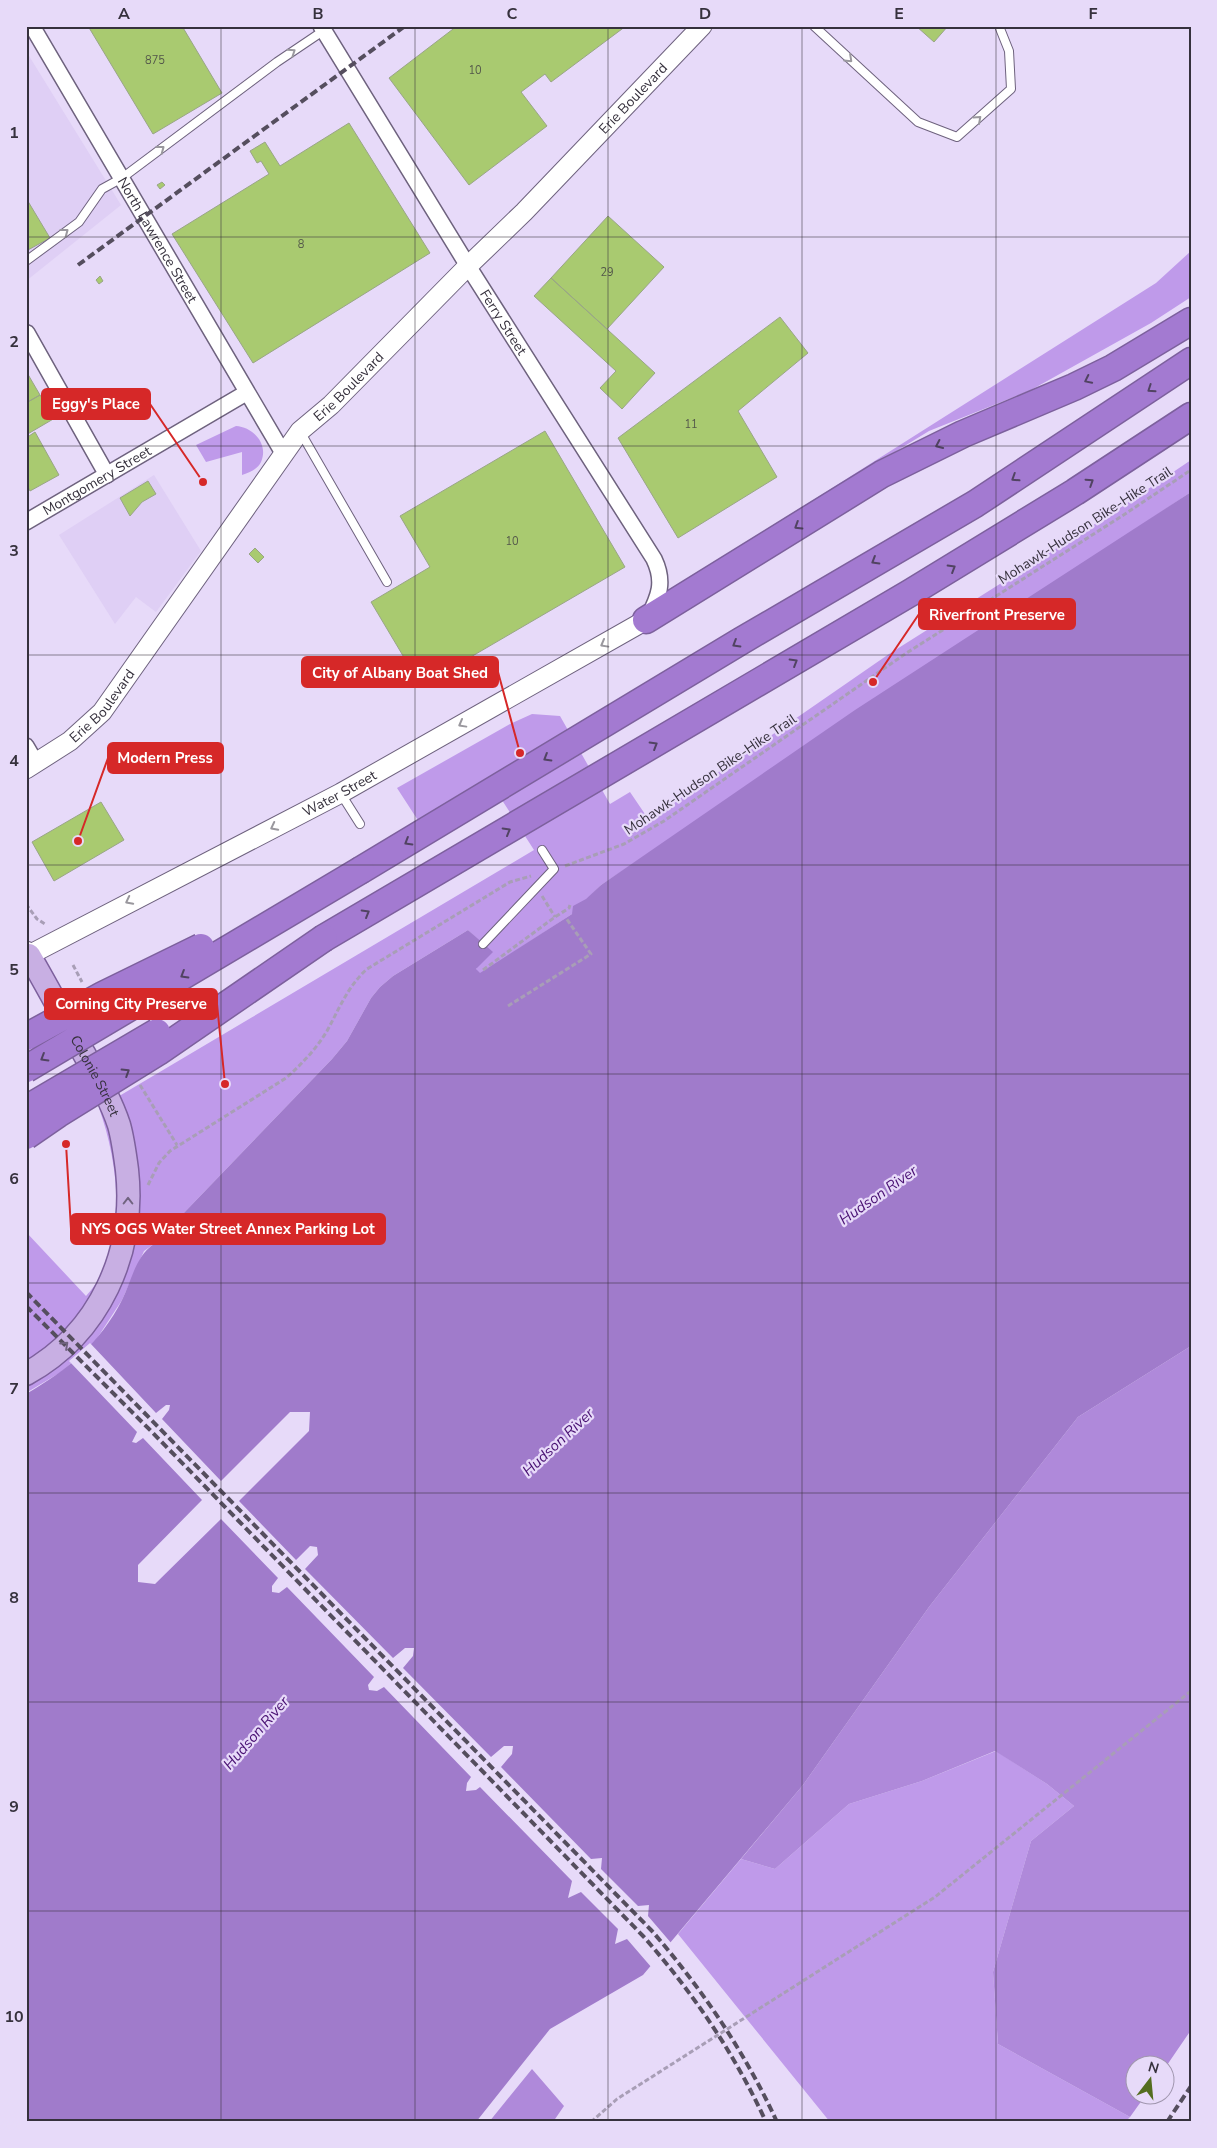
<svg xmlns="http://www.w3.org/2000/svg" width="1217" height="2148" font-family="'Nunito Sans',sans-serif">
<rect width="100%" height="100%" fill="#e7daf9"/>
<path fill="#dfcff5" d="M26,51L121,205L26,281Z
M154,475L201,551L156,612L136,597L115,624L59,535Z"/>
<path fill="#bf9aea" d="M1191,251V297L1151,323L1031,390L929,431L693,576L1156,283Z
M236,426C253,427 269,444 261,462C258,469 249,473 242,475V452L206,462L196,445Z
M1191,460V492L601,885L572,914L480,974L476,970L483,944L468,930L393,976L380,987L371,998L347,1041L332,1059L154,1244L144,1251L122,1300L94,1343L61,1372L26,1393V1232L86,1296C130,1249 119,1164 99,1108L534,850L491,783L421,825L397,788L510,724L532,714L560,716L610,804L630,792L649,820L889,654L1117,510Z
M996,1751L1047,1784L1074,1806L1031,1841L993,1972L998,2044L1130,2117L1125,2122H830L678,1934L741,1859L775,1869L849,1804L922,1781Z"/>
<path fill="#af89da" d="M1191,1346V2030L1165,2068L1164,2066H1134V2096H1145L1130,2117L998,2044L993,1972L1031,1841L1074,1806L1047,1784L995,1751L922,1781L849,1804L775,1869L741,1859L803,1785L929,1607L1078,1417Z
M532,2069L564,2106L553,2122H489Z"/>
<path fill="#a07bcb" d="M1191,492V1346L1078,1417L929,1607L803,1785L643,1975L550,2029L476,2122H26V1394C68,1370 100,1343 122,1300C132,1280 135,1257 154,1244L332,1059L347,1041L371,998L380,987L393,976L468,930L493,952L476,969L480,973L572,914L573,906L586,899L601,885L855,710Z"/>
<path fill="#e7daf9" d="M90,1343L156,1413L166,1405H170L169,1410L162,1419L221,1481L290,1412H310L309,1431L239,1501L296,1560L310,1546L317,1547L318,1555L305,1569L393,1658L405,1648H414L413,1656L403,1668L491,1757L504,1746H513L512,1754L501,1767L591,1859L602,1858L601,1869L638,1906L649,1905L648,1916L672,1944L652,1968L627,1939L615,1944L618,1929L581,1892L568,1898L572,1881L480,1787L476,1790L466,1791L467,1783L471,1777L384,1687L377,1691L369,1690L368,1685L374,1677L287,1587L279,1593L272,1592V1586L278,1578L221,1519L155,1584L138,1582V1565L202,1500L143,1438L136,1443L132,1442L137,1432L69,1361Z"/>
<path fill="#a9ca70" stroke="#99a587" d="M88,26H182L222,93L153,134Z
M457,26H626L551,82L545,74L521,92L547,126L469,185L389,78Z
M916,26H948L934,42Z
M349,123L430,253L253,363L172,234L269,174L261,161L257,163L250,151L265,142L280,166Z
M162,182L165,185L160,189L157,185Z
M26,198L50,238L26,251Z
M608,216L664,267L607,329L551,278Z
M100,276L103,281L99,284L96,280Z
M551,278L655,373L622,409L600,388L616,371L534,296Z
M780,317L808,353L738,411L777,477L678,538L618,438Z
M26,371L40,395L26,403Z
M40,395L55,418L26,435V403Z
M545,431L625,567L421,686L371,602L430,567L400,516Z
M35,432L59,475L30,491L26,483V438Z
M148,481L156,494L142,502L130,516L120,498Z
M255,548L264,557L258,563L249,554Z
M101,802L124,840L54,881L32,842Z"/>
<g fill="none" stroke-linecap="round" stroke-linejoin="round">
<g stroke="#6e627e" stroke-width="10">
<path id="service" d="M814,26L918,122L957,137L1011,89L1009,51L999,26
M26,261L79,222L102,189L122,178L277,62L326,29
M301,433L387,582
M341,794L360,824
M483,944L554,869L542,850"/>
</g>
<g stroke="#6e627e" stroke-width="18">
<g id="minor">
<path id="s1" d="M32,26L283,453"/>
<path id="s2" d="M321,26L468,266L654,559C665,582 659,596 648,618"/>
<path d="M27,333L107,475"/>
<path id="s3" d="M26,522L246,393"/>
<path d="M26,746L36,763"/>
</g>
</g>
<g stroke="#6e627e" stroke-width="21">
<g id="tertiary">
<path id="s4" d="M26,769L70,741L102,712L300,431L331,405L468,266L524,212L702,26"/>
<path id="s5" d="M26,951L29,955L341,793L646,620"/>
</g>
</g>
<g stroke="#7d609d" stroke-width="25">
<g id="primary">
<path id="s6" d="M26,956L29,955C47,986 64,1018 82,1050C96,1075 110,1098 119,1125C123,1139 125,1155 127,1170C136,1252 100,1333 26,1374"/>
</g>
</g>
<g stroke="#7d609d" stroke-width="29">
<path id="motorway" d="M646,620L882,474L963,434L1074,387L1113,368L1191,321
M361,870L741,641L975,504L1191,361
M324,938L910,593L1075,492L1191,416"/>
</g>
<path stroke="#a89eb6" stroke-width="3" stroke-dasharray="5 2.5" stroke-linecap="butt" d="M565,866L624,844L664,821L905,654L1122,516L1191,470
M542,896L555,917
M26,904L37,919L45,924
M73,965L82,982
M483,970L555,917L569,908L570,905
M508,1006L591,954L566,918
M140,1085L177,1145
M148,1185L159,1163L170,1151L286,1078C302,1064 316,1049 327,1031C339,1009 348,986 367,969L510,882L531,876
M591,2122L617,2099L935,1897L1191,1691"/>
<use href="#service" stroke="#fff" stroke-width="8"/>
<use href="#minor" stroke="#fff" stroke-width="15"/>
<use href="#tertiary" stroke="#fff" stroke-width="19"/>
<use href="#primary" stroke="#c8afe3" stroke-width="22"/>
<use href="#motorway" stroke="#a37ad1" stroke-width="26"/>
<path stroke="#554e5e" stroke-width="4" stroke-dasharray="8 4" stroke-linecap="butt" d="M78,265L405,26
M26,1292L652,1931C702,1989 745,2052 777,2122
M26,1306L152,1432L644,1937C693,1993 735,2054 766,2122
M1167,2122L1191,2086"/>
<g stroke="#7d609d" stroke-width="29" stroke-linecap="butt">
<path id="motorway-bridge" d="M26,1037L103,995L201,947
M26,1069L361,870
M26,1109L157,1032
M26,1136L58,1114L158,1052L324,938"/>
</g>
<use href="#motorway-bridge" stroke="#a37ad1" stroke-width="26"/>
</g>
<defs><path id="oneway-chevron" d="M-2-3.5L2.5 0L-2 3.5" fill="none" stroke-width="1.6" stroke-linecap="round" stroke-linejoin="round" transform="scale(1.25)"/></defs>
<g stroke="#9a989e">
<use href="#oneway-chevron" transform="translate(292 52) rotate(-34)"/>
<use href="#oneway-chevron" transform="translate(849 59) rotate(43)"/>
<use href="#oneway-chevron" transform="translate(978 119) rotate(-42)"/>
<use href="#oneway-chevron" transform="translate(161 149) rotate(-37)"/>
<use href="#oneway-chevron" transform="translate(65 232) rotate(-37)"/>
<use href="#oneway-chevron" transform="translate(604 644) rotate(151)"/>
<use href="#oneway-chevron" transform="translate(462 724) rotate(151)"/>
<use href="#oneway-chevron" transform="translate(274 827) rotate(153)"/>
<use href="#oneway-chevron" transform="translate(129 901) rotate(153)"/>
</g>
<g stroke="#514362">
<use href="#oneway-chevron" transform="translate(1088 380) rotate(154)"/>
<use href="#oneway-chevron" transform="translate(1151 389) rotate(146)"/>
<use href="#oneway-chevron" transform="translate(939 445) rotate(155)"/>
<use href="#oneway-chevron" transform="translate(1015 478) rotate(147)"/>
<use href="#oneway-chevron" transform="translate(1090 482) rotate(-33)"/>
<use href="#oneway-chevron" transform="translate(798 526) rotate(148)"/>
<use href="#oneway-chevron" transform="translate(875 561) rotate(149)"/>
<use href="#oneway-chevron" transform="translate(952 568) rotate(-31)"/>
<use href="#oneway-chevron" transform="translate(736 644) rotate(149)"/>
<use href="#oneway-chevron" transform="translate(794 662) rotate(-31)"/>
<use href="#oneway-chevron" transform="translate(654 745) rotate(-31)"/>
<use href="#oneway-chevron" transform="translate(547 758) rotate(149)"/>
<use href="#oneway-chevron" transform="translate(507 831) rotate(-30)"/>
<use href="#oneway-chevron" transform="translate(408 842) rotate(149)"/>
<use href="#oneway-chevron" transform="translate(366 913) rotate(-30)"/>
<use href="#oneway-chevron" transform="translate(184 975) rotate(149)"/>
<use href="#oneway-chevron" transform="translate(44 1058) rotate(149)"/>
<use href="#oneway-chevron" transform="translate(126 1072) rotate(-32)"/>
</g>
<g stroke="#70637f">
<use href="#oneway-chevron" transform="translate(128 1201) rotate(-90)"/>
<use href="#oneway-chevron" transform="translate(65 1345) rotate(-43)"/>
</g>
<path fill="none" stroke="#36313d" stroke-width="1" stroke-opacity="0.55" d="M221,26V2122M415,26V2122M608,26V2122M802,26V2122M996,26V2122M26,237H1191M26,446H1191M26,655H1191M26,865H1191M26,1074H1191M26,1283H1191M26,1493H1191M26,1702H1191M26,1911H1191"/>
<g text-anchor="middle" stroke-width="4.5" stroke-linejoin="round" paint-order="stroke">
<g font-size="11" fill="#53574a">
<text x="155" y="64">875</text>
<text x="475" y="74">10</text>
<text x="301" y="248">8</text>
<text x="607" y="276">29</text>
<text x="691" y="428">11</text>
<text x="512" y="545">10</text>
</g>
<g font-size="14" fill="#36313d" stroke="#e7daf9">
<text dy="5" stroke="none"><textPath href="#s4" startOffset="910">Erie Boulevard</textPath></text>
<text dy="5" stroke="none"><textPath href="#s1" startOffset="248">North Lawrence Street</textPath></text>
<text dy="5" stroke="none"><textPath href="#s2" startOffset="348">Ferry Street</textPath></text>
<text dy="5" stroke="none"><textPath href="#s4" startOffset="505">Erie Boulevard</textPath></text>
<text dy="5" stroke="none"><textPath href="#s3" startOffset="82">Montgomery Street</textPath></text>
<text transform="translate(1085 525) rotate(-33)" y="5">Mohawk-Hudson Bike-Hike Trail</text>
<text dy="5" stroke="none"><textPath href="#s4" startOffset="100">Erie Boulevard</textPath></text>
<text transform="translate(710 774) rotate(-34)" y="5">Mohawk-Hudson Bike-Hike Trail</text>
<text dy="5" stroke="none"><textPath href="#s5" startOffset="355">Water Street</textPath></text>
<text dy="5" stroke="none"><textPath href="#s6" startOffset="141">Colonie Street</textPath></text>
</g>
<g font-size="15" font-style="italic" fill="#481072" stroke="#e7daf9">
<text transform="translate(878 1195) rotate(-35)" y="5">Hudson River</text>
<text transform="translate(558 1442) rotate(-43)" y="5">Hudson River</text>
<text transform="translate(256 1733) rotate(-49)" y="5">Hudson River</text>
</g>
</g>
<path fill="none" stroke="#d62828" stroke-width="2" d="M203 482L150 404M873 682L919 614M520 753L498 672M78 841L108 758M225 1084L217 1004M66 1144L71 1229"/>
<g fill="#d62828" stroke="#e7daf9" stroke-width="2">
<circle cx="203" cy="482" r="5"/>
<circle cx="873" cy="682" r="5"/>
<circle cx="520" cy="753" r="5"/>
<circle cx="78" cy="841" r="5"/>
<circle cx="225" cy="1084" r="5"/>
<circle cx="66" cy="1144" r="5"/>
</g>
<g fill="#d62828" stroke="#d62828" stroke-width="2">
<rect x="42" y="389" width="108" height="30" rx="5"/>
<rect x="919" y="599" width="156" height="30" rx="5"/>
<rect x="302" y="657" width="196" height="30" rx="5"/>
<rect x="108" y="743" width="115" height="30" rx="5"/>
<rect x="45" y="989" width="172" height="30" rx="5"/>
<rect x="71" y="1214" width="314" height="30" rx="5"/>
</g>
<g font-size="15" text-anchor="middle" font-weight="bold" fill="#fff">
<text x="96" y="409">Eggy's Place</text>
<text x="997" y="620">Riverfront Preserve</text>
<text x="400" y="678">City of Albany Boat Shed</text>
<text x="165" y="763">Modern Press</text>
<text x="131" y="1009">Corning City Preserve</text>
<text x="228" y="1234">NYS OGS Water Street Annex Parking Lot</text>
</g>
<rect width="1217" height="2148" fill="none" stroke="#e7daf9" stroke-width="55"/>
<g transform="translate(1150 2080) rotate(16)"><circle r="24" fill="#e7daf9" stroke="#a096ae"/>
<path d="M0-4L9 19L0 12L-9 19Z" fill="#546d1f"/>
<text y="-8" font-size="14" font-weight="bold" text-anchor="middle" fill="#36313d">N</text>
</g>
<rect x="28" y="28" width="1162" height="2092" fill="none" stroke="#36313d" stroke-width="2"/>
<g font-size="16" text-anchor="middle" font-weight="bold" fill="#36313d">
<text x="124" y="19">A</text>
<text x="318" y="19">B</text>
<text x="512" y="19">C</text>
<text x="705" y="19">D</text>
<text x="899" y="19">E</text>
<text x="1093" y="19">F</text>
<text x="14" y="138">1</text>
<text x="14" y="347">2</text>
<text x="14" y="556">3</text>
<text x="14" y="766">4</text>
<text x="14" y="975">5</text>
<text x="14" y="1184">6</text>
<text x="14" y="1394">7</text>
<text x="14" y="1603">8</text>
<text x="14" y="1812">9</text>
<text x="14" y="2022">10</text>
</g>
</svg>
